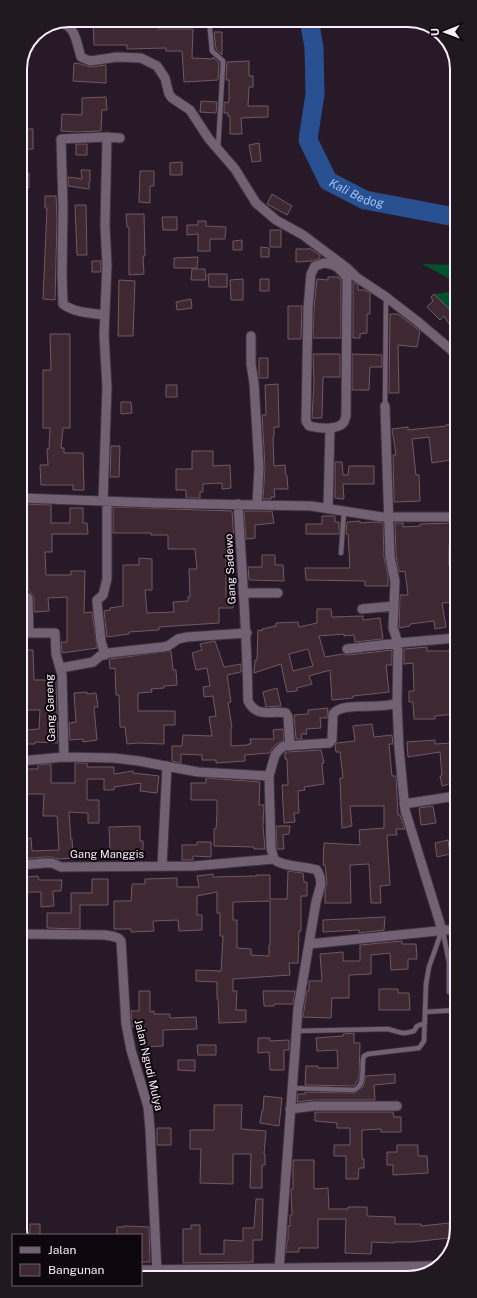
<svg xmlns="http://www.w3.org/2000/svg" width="477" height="1298" font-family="'Public Sans',sans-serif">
<rect width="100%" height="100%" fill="#281929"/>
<path fill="#04512d" d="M422,264L456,265V318L452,316L433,294L449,292L450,279Z"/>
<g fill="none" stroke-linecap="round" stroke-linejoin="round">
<path stroke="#284f8f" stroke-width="19" id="s1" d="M309,20L314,47L315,94L308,140L328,181L365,200L455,217"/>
</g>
<path fill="#3e2831" stroke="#725862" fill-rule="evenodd" d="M93,20H121V24H134V26L158,25V29H193L192,58L213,59V57L219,63L218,80L184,82L182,51H166V48L127,49V45H94Z
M214,32H222V55L216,49Z
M249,61V76H253V87H249L248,106H268V117L241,118L242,134H230V116H228V113H224V102L228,103L229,100V80H226L227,62Z
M74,63L81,64L90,67L106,65V83L73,81Z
M106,97L107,110H102L101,131L76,132L61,131L62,114L82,115V98Z
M201,101L217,102L216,113L200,112Z
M22,129H33V149H22Z
M259,143L261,161L252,162L249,145Z
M76,144H87V155H76Z
M182,162V175H170V163Z
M81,170H90V182H89V189L68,186V177L82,179Z
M140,171H154V186H150V203L139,202Z
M20,173H29V188H20Z
M272,194L292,206L287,215L267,204Z
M45,196H56L57,220L55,300L43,299L47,208H45Z
M75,205H86L87,255H77Z
M126,214H144L145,256H143L144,274L129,275V227H127Z
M162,217H177V230H163Z
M198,221H206V226L226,227L225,239H210V251H198V234L187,235V225H198Z
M270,230H281V247H270Z
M242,240V250H233V241Z
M261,247L269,248V257H261Z
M309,248L320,255V258L312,261L296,262V249H309Z
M198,257L197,268H174V258Z
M92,261H101V272H92Z
M192,269H205L206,280H191Z
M208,274H227V287H209Z
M328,277H338L341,280V338H313L314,308L317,279L328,280Z
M243,279V300H231L230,280Z
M260,279H269V291H260Z
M119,280L135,281L133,336H118Z
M353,282L358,285V290H364L370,293V314H367V333L360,334V338H353Z
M434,294L456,316V335L444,316L440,320L427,307L433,301L431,297Z
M191,299L192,308L177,310L176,302Z
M288,306H302L301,339H288Z
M390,314H398L420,331L417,347L398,345L399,393H389Z
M50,334H70V428H63L61,448H64V453H83L84,490H73V485H41L40,465H48L47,449H49L50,428H43V370H51Z
M313,354H340V377H323L322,418H312L314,382Z
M352,354L382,355V367H370L369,390H352Z
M259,358H268V378H259Z
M278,384L279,427H274V437H273L274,466L285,465L286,476H287L288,489H274L275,497H271V499H263L265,467L262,415H266L265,385Z
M166,385H177V397H166Z
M121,402H131L132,413L121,414Z
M456,423V459L432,463L429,437L412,439L416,475H419L420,501L394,502L393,455H396L392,429L408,427V430L446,426V425Z
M111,446H120L119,477H110Z
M192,451H213V466L230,465L231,488L222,489V483L203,484V492H200V498H186V490H176V469H192Z
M335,462H342L343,475H348L349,466H374V484H343L344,499L335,498Z
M27,504L51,505V523H70V508H83V523H87L88,534H52V552H45L46,575H71V571H85L84,613L92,612L97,648L62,653L61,642H67V597L48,598L49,611L34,612V597L28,589Z
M113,507L232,511L234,539H230V546H226V598H234L233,608H219V623L159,627V630L129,632V634L107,637L104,611L110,610V608L123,606V565H139V558L152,559V590H145L147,613L174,612L173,602L188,601V597H190L189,569H197L195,549H168V535H151V533H113Z
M244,511H272L274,523L255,525V538L246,539Z
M322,516H335V522H339V534H306V524H322Z
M360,521V523L374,522L383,523L384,557L388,576V586H365V581L306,580L305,568H350L348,534H346L347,522Z
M395,523H403V527L420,526V524L456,523V545H449V566L456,564V576L453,577L455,602L442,603L446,627L435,629L434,621L410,624V626L399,628L400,595H408L405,571L399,572L396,556Z
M262,555H275V565H283L284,581L249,580L248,567H262Z
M317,609H331L332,617L363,616V620L380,618L383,639L355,642L354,635L344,636V634L319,636L325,657L343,654L348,655L392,650V665H386L389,692L353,696V698L332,700L330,670L309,676L312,684L297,688V691L287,692L281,664L254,673L255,660H257L258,630L262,631V629L276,626V623L298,622L299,627L317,623ZM308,649L313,666L293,671L289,654Z
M215,641L224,667L241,664V672L227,675L231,702L228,703L232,727L231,728V746L248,745V744H251L250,739H274L273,730L283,729L284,740L275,745L269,753L245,755V761L216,763V760H202V755L181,754V763L172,761V746H182L183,735L212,736L209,717L216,716L213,696L204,697L203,687L210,686L207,668L196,670L192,653L202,650L200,644Z
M427,647V651H453L454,701H456V714L435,716V719H414L413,702H409V691H414L413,663L404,664V649Z
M21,650H33L34,680H56L58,743L35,742V744H27L26,730L39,729L40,710H21Z
M171,651L173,670H176L177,685L164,686V688L151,689L152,692L138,693V711H175V725H164V744L138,743L127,744L125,727H120L119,695H116L115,668L110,669L109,659Z
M277,688L281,706L266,707L263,692Z
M87,692V694L96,693L98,707H94L97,740L83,742V739L70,740L69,723L76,722L74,693Z
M328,708L327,718H320L321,728L306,729L307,734H301L302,739H296L294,715L308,714V710Z
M372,724L374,737L392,735L393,744H389L392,776H396L398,815H400L405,829H396L397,835H387L390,885L380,886L381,903H371L369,864L350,865L351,903H325V891L327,883L325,865H323L324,843L360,845L359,830L384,828V806H350L352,826L342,828L340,778H343L340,752H336L335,745L337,743L355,741L353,726Z
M435,740V744L451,743L454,772L456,771V782L442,786L440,776H442L440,752L408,757L407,742Z
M321,750L324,763H322V767L324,784L304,787L305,790L298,791L299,813H294L295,822L284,823L282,785H288L287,759H285V753L286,752Z
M75,763H87V767H114V774L133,771V773L159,776L157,793L140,791L141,783L114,787V790H104V779H87V800H99V823H88V813L69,812L71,840L72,839L73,858L58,859L52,857H46L21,859V839L31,838L32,851L59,850L57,816H43L44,794H21V769H38V765L51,764V783H75Z
M206,778L260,782L259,805H264L263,826L265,849H254V847L214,846V829H216L217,814V800H191V783H206Z
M433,806L436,823L421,825L419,808Z
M140,826V841H143V851H110L109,827Z
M276,826H290L289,834L283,835L284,849H277Z
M448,840L450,854L437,857L435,843Z
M197,842H211V857L193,856V860H182V845H197Z
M288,871L303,873L304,882H307V896H301V931H299L298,963H289L290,975L233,979V991H237L236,1010H246V1022L219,1023L218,999H217V982L196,981V970L221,971L223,936H220V913H217V892L197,896V915H202V930L179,931L178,920L153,921L154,931L131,932V929H114V901H131L132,884H145V879L177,878V887H199L197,876L213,874V877L256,876V875H270V899H287ZM270,901V945H269V956L251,955V949L237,948V920H233V902Z
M38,876L39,880H62L61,891H53L54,906L41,907V892H27V877Z
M92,879H108V905H80V929L47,928V913H71V893H92Z
M385,917L384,930L359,933V930L323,932V920Z
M402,941V944H416L417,959H408V969L391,970L390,953L371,955V974L349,975V998H332L331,1018L303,1017L307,991H309V981H322L320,954L343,952V961H360V945Z
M379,989H398V993H409L410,1010H379Z
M139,991H150V1012L154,1011V1014H170V1018L196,1017L197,1029L163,1030V1046L145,1047V1027H133L132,1023L131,1011H139Z
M263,991H295L293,1004H274V1006H264Z
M354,1033V1043H360L359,1077L355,1085L353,1086L305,1085L306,1066H318V1068H338L337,1050L317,1051L316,1038L343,1036V1034Z
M258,1038H270V1041L289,1040V1050H284V1070H270L269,1052L258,1053Z
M197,1045H216V1055H198Z
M178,1060H195V1071L178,1070Z
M395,1074V1083L374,1085L375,1100H314L297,1102L298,1094H305V1092L355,1093L363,1087L366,1076Z
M264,1096L282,1098L279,1126L260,1123L262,1111H263Z
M214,1105H242L241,1129L266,1131L264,1154H265V1165H262V1188H250L251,1154H233V1184L200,1183L201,1149H190V1130H214Z
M315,1112H393L394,1117H401V1132H381V1129L362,1130V1159H364V1168H359L358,1179H346V1156H334V1145H350V1128H337V1123L315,1121Z
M157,1128H171V1145H157Z
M397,1145H418V1156H427L428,1173L393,1175V1165H387V1152H397Z
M293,1160H314V1189L328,1188L329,1209H348V1207H367V1216L395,1217V1224H421V1226L449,1223V1238L412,1242H394V1243L372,1242L371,1254L345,1253L346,1219H318V1248H299V1252H286L287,1241H288V1226H290V1215H292L291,1189H293Z
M256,1199H263L262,1240H253V1262L183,1263V1229H191V1225H200V1254H224V1240L243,1241V1228H254Z
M30,1224H40V1235H30Z
M124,1226L149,1227L150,1262H141V1235H117V1227H124Z"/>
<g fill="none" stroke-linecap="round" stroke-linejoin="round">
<g stroke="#3f333f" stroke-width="6">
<path id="lane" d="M209,20L212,51L223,61V64L218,149
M69,25L74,20
M385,406L386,298
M341,553L344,511
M443,932L449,962V992
M425,1012L457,1010
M296,1031L388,1029C400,1032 401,1035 414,1031L417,1026L425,1023
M292,1088L354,1090C365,1086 362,1070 363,1060L364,1056L368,1054L419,1048L424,1041L426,984L429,967L442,930
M24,1219L25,1235"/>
</g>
<g stroke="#3f333f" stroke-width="11">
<path id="street" d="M63,23C76,28 77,45 81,57L90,61L117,57L141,58L157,66L165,78L169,94L172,98L190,110L209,139L235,169L256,203L276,220L303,235L347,268L356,277L386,297L417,321L456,354
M324,263C336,264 340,269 347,278L346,416C345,418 345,420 344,422C338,431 317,428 309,426L306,421L308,308L311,274L315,266Z
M105,315C92,313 74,313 63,304L62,275L63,207L61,139L107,137L120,138
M251,336V364L254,383L259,467L257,504
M103,501L107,387L104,335L107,265L105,225L107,137
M238,504C242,570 247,635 248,701C257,719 271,710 286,713L288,717L290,746
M328,509L330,428
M243,593H278
M362,609L394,606
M347,649L398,643L393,628L395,581L390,557L385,406
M105,655L101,641L97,602V600L103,595L107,579V501
M61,668L93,662L100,656L108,653L163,647L168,646L178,639L187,637L247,633
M397,703L399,748L405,810L442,930
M64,757L62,675L56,654L55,633H29L28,598L22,595L21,498L156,503L311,506L382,517H456
M21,761L64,757L114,758L139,761L198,772L269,776
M404,804L456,796
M21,865L46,863H52L61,867L194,866L274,859
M162,866L167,766
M21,934L105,935C111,936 118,936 121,941L126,1024L131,1050L148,1107L150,1129L157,1272
M309,944L457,929
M290,1109L314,1106H397
M455,1236L457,1203
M279,1270L298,1009L316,902L321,884L320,877L317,870C305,866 282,867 274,859L271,848L269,776L275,755L279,750L284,746L329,743L332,740L333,714C342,701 382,710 397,703L398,643L456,638"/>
</g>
<g stroke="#3f333f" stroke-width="15">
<path id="secondary" d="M141,1272L434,1268"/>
</g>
<use href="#lane" stroke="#726073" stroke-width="4.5"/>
<use href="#street" stroke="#726073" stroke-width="9"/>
<use href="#secondary" stroke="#726073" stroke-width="13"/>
</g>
<g text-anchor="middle" stroke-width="4" stroke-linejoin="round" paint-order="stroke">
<g font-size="11" fill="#f9eef9" stroke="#0d070d">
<text transform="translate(230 569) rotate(-93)" y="4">Gang Sadewo</text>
<text transform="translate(50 708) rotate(-92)" y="4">Gang Gareng</text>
<text x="107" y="858">Gang Manggis</text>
<text transform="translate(149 1065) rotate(77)" y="4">Jalan Ngudi Mulya</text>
</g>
<g font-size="12" font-style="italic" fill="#9ec1f8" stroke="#0d070d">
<text dy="4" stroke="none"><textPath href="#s1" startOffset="198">Kali Bedog</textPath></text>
</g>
</g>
<path d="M0 0H477V1298H0ZM69 27H408A42 42 0 0 1 450 69V1229A42 42 0 0 1 408 1271H69A42 42 0 0 1 27 1229V69A42 42 0 0 1 69 27Z" fill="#201920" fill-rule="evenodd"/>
<path fill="none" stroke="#f9eef9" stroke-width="2" d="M69 27H408A42 42 0 0 1 450 69V1229A42 42 0 0 1 408 1271H69A42 42 0 0 1 27 1229V69A42 42 0 0 1 69 27Z"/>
<rect x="12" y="1234" width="130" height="52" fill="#0d070d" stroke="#6b636b"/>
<rect x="20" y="1247" width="20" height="6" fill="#726073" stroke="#6b636b"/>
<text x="48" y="1254" font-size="12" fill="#f9eef9">Jalan</text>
<rect x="20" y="1264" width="20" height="12" fill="#3e2831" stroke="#6b636b"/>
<text x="48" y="1274" font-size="12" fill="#f9eef9">Bangunan</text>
<g transform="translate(445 32) rotate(269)" stroke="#0d070d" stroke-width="3" paint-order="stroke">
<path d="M0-3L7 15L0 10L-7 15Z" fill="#f9eef9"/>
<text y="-6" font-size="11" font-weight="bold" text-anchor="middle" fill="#f9eef9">U</text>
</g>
</svg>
